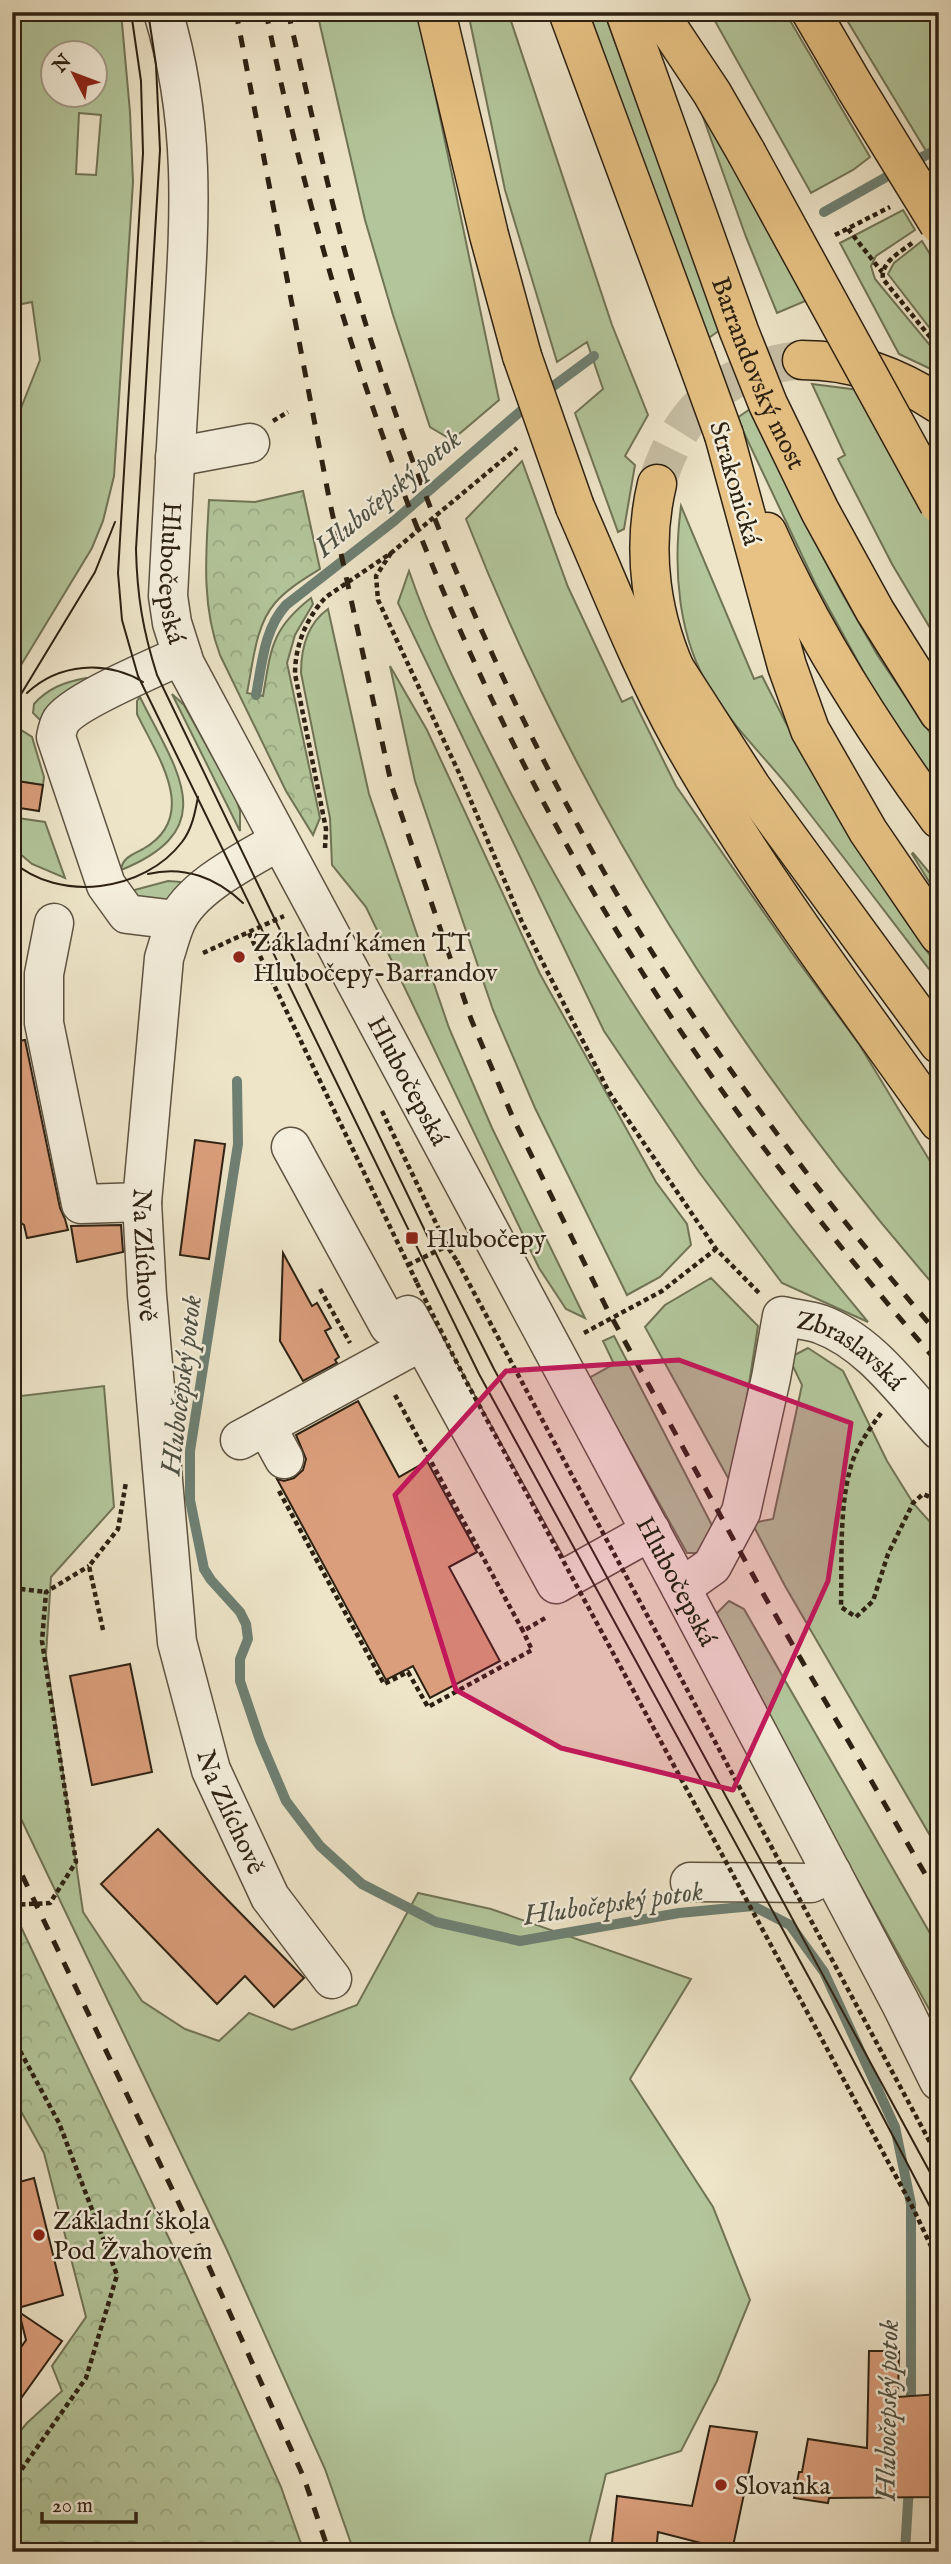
<svg xmlns="http://www.w3.org/2000/svg" width="951" height="2564" font-family="'IM FELL English',serif">
<defs>
<pattern id="forest-crowns" width="20" height="18" patternUnits="userSpaceOnUse" patternTransform="scale(1.75)"><rect width="20" height="18" fill="#b3c69b"/><path d="M2 6a3 3 0 1 1 6 0M12 15a3 3 0 1 1 6 0" fill="none" stroke="#9aaa84"/></pattern>
</defs>
<rect width="100%" height="100%" fill="#eee5c9"/>
<filter id="stains"><feTurbulence type="fractalNoise" baseFrequency=".00286" numOctaves="4"/><feColorMatrix values="0 0 0 0 .2 0 0 0 0 .09 0 0 0 0 .02 0 0 0 .5 -.17"/></filter>
<radialGradient id="worn" r=".72"><stop offset=".6" stop-color="#630" stop-opacity="0"/><stop offset="1" stop-color="#630" stop-opacity=".3"/></radialGradient>
<path fill="#b3c69b" stroke="#707456" stroke-width="2" fill-rule="evenodd" d="M12,12H121L130,112L133,182L114,476L103,521L92,548L12,680V431L40,360L32,302L12,306ZM52,52H94V94H52ZM79,113L101,115L96,175L76,174Z
M317,12H418L499,400L452,440L430,427L393,315L365,220Z
M468,12H508L612,325L648,415L625,456L635,465L624,529L618,532L575,413L603,389L587,342L557,362L505,190Z
M589,12H604L720,330L706,340Z
M710,12H785L870,157L853,170L811,193Z
M842,12H939V145L926,151Z
M698,103L810,299L777,313L746,237Z
M903,210L915,230L876,256L871,266L875,279L939,356V370L937,372L899,354L840,243Z
M922,241L939,269V340L888,274L894,263Z
M812,384L859,390L939,536V643L892,564L838,459L845,455Z
M753,407L803,519L842,593L878,656L939,746V788L873,689L816,585L737,418Z
M522,461L568,587L622,702L632,697L676,786L792,953L859,1044L939,1176V1291C740,1063 577,801 466,519Z
M681,506L754,679L762,676C814,782 870,873 939,968V982C892,921 846,860 799,800C771,763 736,731 712,692C677,638 673,567 681,506Z
M409,571C432,638 464,701 496,764C597,966 724,1149 868,1322L782,1283L699,1172L604,1031L398,603Z
M328,609L369,794L449,1028L492,1128L585,1318L566,1309L539,1268L366,907L332,865L330,818L301,673C301,649 307,624 328,609Z
M390,666L427,730L540,974L656,1182L687,1224L691,1245L660,1277L627,1295L535,1108L493,1010L415,781Z
M86,678H106L44,724L33,713L34,704C48,688 65,682 86,678Z
M172,694L184,705L236,799L240,811V831Z
M140,697C175,769 225,828 121,870C122,858 133,854 143,849C201,816 157,756 137,714V701Z
M15,726L32,737L44,777L43,785L17,781L13,812L18,818L45,822L65,878L32,864L12,847V730Z
M913,853L939,884V898L912,854Z
M168,881L182,882L166,901L152,903L127,892Z
M711,1278L758,1326L733,1487L645,1327L665,1305Z
M614,1336L717,1535L703,1553H687L589,1378L614,1364L603,1341Z
M808,1348L843,1371L887,1461L913,1503L939,1532V1851L785,1586L752,1523L773,1519L802,1385L789,1358Z
M104,1386L114,1507L51,1577L46,1655L83,1912L142,2001L185,2029L219,2041L249,2013L292,2030L357,2005L418,1893L491,1909L691,1979L630,2079L713,2207L750,2300L717,2381L681,2451L606,2474L587,2552H354L325,2469L227,2250L12,1800V1394L13,1397Z
M729,1601L744,1609L939,1949V2027L712,1618Z"/>
<path fill="url(#forest-crowns)" stroke="#707456" stroke-width="2" d="M303,491L320,569C304,579 287,589 275,603C255,626 253,664 247,693L263,696C271,649 271,629 311,598L313,604L295,635L287,663L320,818L313,835L286,791L220,655C201,605 206,552 209,500L255,502Z
M12,1908L184,2270L281,2487L304,2552H12V2441L27,2423L62,2391L52,2366L86,2317L44,2153L12,2095Z"/>
<g fill="none" stroke-linecap="round" stroke-linejoin="round">
<path stroke="#6e8073" stroke-width="10" d="M910,164L939,148
M824,212L897,171
M544,393L594,356
M256,695C262,664 264,629 286,605L394,521L529,404
M237,1081L238,1144L190,1451V1500L204,1569L211,1580L240,1612L246,1624L248,1639L240,1659V1681L260,1740L286,1801L320,1846L362,1884L436,1922L520,1941L679,1913L753,1906L790,1925L824,1972L895,2127L911,2204V2408
M905,2552L909,2486"/>
</g>
<path fill="#db9e7c" stroke="#2d2112" stroke-width="2" d="M17,781L43,785L39,811L13,807Z
M25,1040L60,1208L65,1219L68,1230L27,1238L24,1225L16,1220L12,1202V1042Z
M195,1140L225,1144L209,1259L180,1255Z
M121,1225L123,1252L77,1262L71,1226Z
M283,1253L312,1306L317,1303L331,1328L325,1331L339,1357L335,1360L337,1363L303,1381L280,1341Z
M358,1401L399,1477L427,1461L477,1552L449,1567L500,1661L430,1698L413,1666L386,1680L277,1479L284,1481L294,1478L303,1470L306,1459L296,1435Z
M130,1664L152,1772L92,1785L70,1676Z
M158,1829L304,1978L274,2007L245,1976L217,2004L101,1884Z
M34,2178L63,2295L18,2308L12,2286V2184Z
M19,2312L62,2341L12,2411V2360L26,2340Z
M869,2351H899L898,2397L939,2394V2497L829,2498L828,2503L794,2498L799,2472H802L808,2439L867,2448Z
M710,2426L757,2432L732,2551L658,2532L656,2552H611L617,2496L692,2506Z"/>
<g fill="none" stroke-linecap="round" stroke-linejoin="round">
<path stroke="#c7bea4" stroke-width="38" stroke-dasharray="38 19" stroke-linecap="butt" d="M657,484C678,412 726,367 802,360"/>
<g stroke="#5d5240" stroke-width="41">
<g id="minor">
<path id="s1" d="M163,12C198,127 189,228 182,345C177,429 172,512 168,596L172,623L185,664L681,1588L901,2004L939,2081"/>
<path d="M175,457L250,443"/>
<path id="s2" d="M279,841C247,860 192,886 176,922C171,933 168,946 164,958L142,1202L147,1295L177,1642L211,1770L270,1897L332,1979"/>
<path d="M176,920L127,914L106,885L56,737C57,732 58,726 61,721C74,701 157,667 182,655"/>
<path d="M54,923L44,974V1023L81,1204L142,1202"/>
<path d="M291,1147L389,1326L408,1315L556,1584L651,1531"/>
<path d="M266,1426L284,1459"/>
<path d="M240,1440L422,1341"/>
<path id="s3" d="M681,1588L712,1566L741,1512L771,1378L782,1316C794,1319 808,1320 820,1324C870,1342 904,1392 939,1430"/>
<path d="M690,1882L811,1883L832,1873"/>
</g>
</g>
<g stroke="#2d2112" stroke-width="41">
<g id="major">
<path d="M436,12L489,235L522,356"/>
<path d="M568,12L696,358"/>
<path id="s4" d="M625,12L739,331L768,404L820,511L875,611L939,713"/>
<path d="M658,12L712,93L746,152"/>
<path d="M811,12L856,89"/>
<path d="M802,360C853,360 896,376 939,404"/>
<path d="M724,435L787,666L810,730L868,831L939,935"/>
<path d="M657,484C641,551 651,620 681,682"/>
<path d="M575,507C609,584 640,665 681,739C756,873 851,997 939,1122"/>
<path d="M767,532C812,633 874,730 939,819"/>
<path d="M674,667L752,788L939,1044"/>
</g>
</g>
<path stroke="#2d2112" stroke-width="4.5" stroke-dasharray="5 3.5" stroke-linecap="butt" d="M848,229L882,272
M835,235L890,207
M912,243C901,252 880,262 883,279L939,348
M273,421L288,412
M391,553L376,576L378,600L460,775L522,922L609,1092L716,1249L759,1293
M325,848L326,829L295,674C295,646 306,618 326,597L391,553L517,448
M249,933L417,1283
M203,953L284,916
M382,1111L447,1246L457,1261
M408,1265L447,1246
M320,1289L350,1343
M584,1333L662,1291L716,1249
M395,1395L523,1631L547,1617
M881,1413C868,1431 855,1449 850,1470C839,1509 842,1566 841,1607L856,1617L873,1601L888,1554L913,1503L923,1494L939,1501
M279,1491L384,1684L408,1672L428,1707L532,1650L523,1631
M12,1588L46,1592
M103,1630L89,1566L118,1529L126,1482
M12,1905L50,1903L76,1862L42,1641L46,1592L89,1566
M12,2036L59,2123L117,2275L86,2378L12,2483"/>
<use href="#minor" stroke="#f4eedc" stroke-width="38"/>
<use href="#major" stroke="#e7c284" stroke-width="38"/>
<path stroke="#2d2112" stroke-width="2" d="M131,12L141,81L143,153L118,573L122,620L138,676L479,1374L830,2016L939,2224
M148,12L156,65L160,150L136,549C137,596 143,631 157,675L441,1264L494,1369L939,2189
M27,693C59,663 106,660 143,682
M12,709L95,572L115,522
M12,861C59,903 144,892 182,842C192,829 195,813 198,797
M148,874C184,865 217,878 243,903"/>
<path stroke="#2d2112" stroke-width="5" stroke-dasharray="12 12" stroke-linecap="butt" d="M236,12L330,503L392,787L471,1019L513,1118L606,1307L765,1597L939,1898
M266,12C334,351 457,680 642,972C730,1111 832,1240 939,1364
M288,12C313,117 334,222 366,325C446,577 559,821 709,1039C780,1142 857,1240 939,1335
M12,1854L206,2260L304,2478L329,2552"/>
<g stroke="#2d2112" stroke-width="41" stroke-linecap="butt">
<path id="major-bridge" d="M856,89L939,224
M746,152L939,504
M522,356L575,507
M696,358L724,435"/>
</g>
<path stroke="#2d2112" stroke-width="4.5" stroke-dasharray="5 3.5" stroke-linecap="butt" d="M457,1261L939,2159
M417,1283L466,1381L912,2206L939,2263"/>
<use href="#major-bridge" stroke="#e7c284" stroke-width="38"/>
</g>
<path fill="#c2185b" fill-opacity="0.2" stroke="#c2185b" stroke-width="5" stroke-linejoin="round" d="M679,1360L851,1423L828,1581L733,1790L561,1748L456,1690L395,1495L506,1371Z"/>
<g fill="#8f2418" stroke="#f4eedc" stroke-width="2.5">
<circle cx="239" cy="957" r="7"/>
<rect x="405" y="1231" width="14" height="14" rx="3.5"/>
<circle cx="39" cy="2235" r="7"/>
<circle cx="721" cy="2485" r="7"/>
</g>
<g text-anchor="middle" stroke-width="5" stroke-linejoin="round" paint-order="stroke">
<g font-size="26" fill="#2d2112" stroke="#f4eedc">
<text dy="9" stroke="none"><textPath href="#s4" startOffset="385">Barrandovský most</textPath></text>
<text transform="translate(736 483) rotate(74)" y="9">Strakonická</text>
<text dy="9" stroke="none"><textPath href="#s1" startOffset="564">Hlubočepská</textPath></text>
<text dy="9" stroke="none"><textPath href="#s1" startOffset="1130">Hlubočepská</textPath></text>
<text dy="9" stroke="none"><textPath href="#s2" startOffset="469">Na Zlíchově</textPath></text>
<text dy="9" stroke="none"><textPath href="#s3" startOffset="378">Zbraslavská</textPath></text>
<text dy="9" stroke="none"><textPath href="#s1" startOffset="1698">Hlubočepská</textPath></text>
<text dy="9" stroke="none"><textPath href="#s2" startOffset="1036">Na Zlíchově</textPath></text>
</g>
<g font-size="26" fill="#2d2112" stroke="#f4eedc" text-anchor="start">
<text x="253" y="951">Základní kámen TT<tspan x="253" dy="30">Hlubočepy-Barrandov</tspan></text>
<text x="426" y="1247">Hlubočepy</text>
<text x="53" y="2229">Základní škola<tspan x="53" dy="30">Pod Žvahovem</tspan></text>
<text x="735" y="2494">Slovanka</text>
</g>
<g font-size="28" font-style="italic" fill="#4d5043" stroke="#f4eedc">
<text transform="translate(387 492) rotate(-40)" y="10">Hlubočepský potok</text>
<text transform="translate(180 1385) rotate(-83)" y="10">Hlubočepský potok</text>
<text transform="translate(613 1902) rotate(-8)" y="10">Hlubočepský potok</text>
<text transform="translate(886 2410) rotate(-89)" y="10">Hlubočepský potok</text>
</g>
</g>
<rect width="951" height="2564" fill="none" stroke="#eee5c9" stroke-width="42"/>
<rect x="14" y="14" width="923" height="2536" fill="none" stroke="#2d2112" stroke-width="3.5"/>
<rect x="21" y="21" width="909" height="2522" fill="none" stroke="#2d2112" stroke-width="2"/>
<g transform="translate(74 74) rotate(312)"><circle r="33" fill="#f4eedc" stroke="#a49c8b" stroke-width="2"/>
<path d="M0-5L12 26L0 18L-12 26Z" fill="#8f2418"/>
<text y="-10" font-size="19" font-weight="bold" text-anchor="middle" fill="#2d2112">N</text>
</g>
<path d="M42 2512v10h94v-10" fill="none" stroke="#2d2112" stroke-width="3.5"/>
<text x="52" y="2512" font-size="21" fill="#2d2112" stroke="#f4eedc" stroke-width="5" paint-order="stroke">20 m</text>
<rect width="100%" height="100%" filter="url(#stains)"/>
<rect width="100%" height="100%" fill="url(#worn)"/>
</svg>
